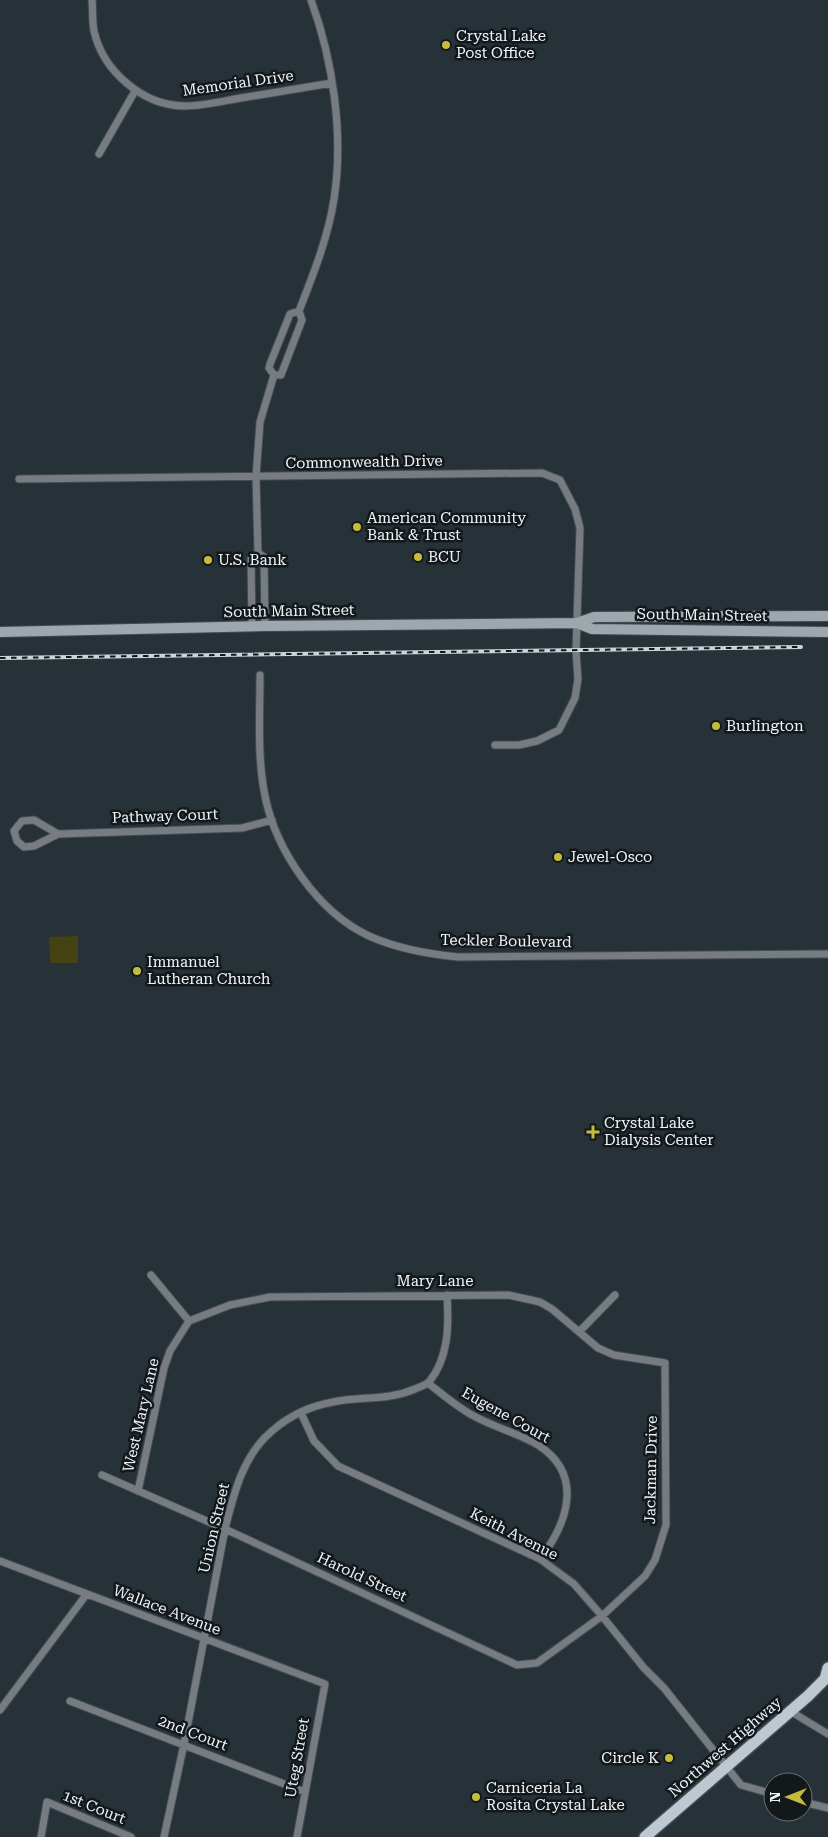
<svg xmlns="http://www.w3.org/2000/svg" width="828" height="1837" font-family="'Roboto Serif',serif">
<rect width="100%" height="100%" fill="#263138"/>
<path fill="#454212" d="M78,936V963H50L49,937Z"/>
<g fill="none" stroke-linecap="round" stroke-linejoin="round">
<g stroke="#424c53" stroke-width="9">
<path id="street" d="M92,0C93,10 92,21 94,31C103,71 143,106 185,106C204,106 223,101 241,98C272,93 302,88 332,83
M99,154L135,91
M274,375H281L302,320L299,311C313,275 328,238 334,199C344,135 333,60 311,0
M19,479L542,473L560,480L575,509L580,528L576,651L578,679L575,698L559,730L537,741L519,745H495
M258,553L264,557L265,626
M252,626L251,559L258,553L256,477L260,422L274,375L269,368L270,364L290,314L299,311
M260,675C260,714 257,757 265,796C276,851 318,912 369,936C398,949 427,954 458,957L828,954
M58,834L34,846L24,847L17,841L14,831L22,821L34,820L58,834L242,828L272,820
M151,1275L189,1321
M579,1332L615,1295
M428,1383C442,1394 456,1406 472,1415C493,1427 518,1433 538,1445C585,1475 567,1524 540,1559
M301,1413L314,1441L338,1466L540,1559L574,1584L602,1616L644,1668L664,1688L741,1785L773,1794
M102,1475L225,1529L517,1665L537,1663L602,1616L645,1576L655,1560L666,1525L665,1363L614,1355L598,1348L552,1309L540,1302L508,1295L270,1297L230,1305L189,1321
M138,1491L164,1368L170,1351L189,1321
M0,1561L325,1684L297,1837
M70,1701L305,1792
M0,1710L86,1595
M790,1711L828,1734
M803,1802L828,1808
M41,1837L47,1802L131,1837
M164,1837L184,1744L225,1529C234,1493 243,1455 272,1431C289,1416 311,1406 333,1402C362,1396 387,1401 415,1389C419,1387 426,1385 429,1382C449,1358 449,1324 447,1295"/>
</g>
<g stroke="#424c53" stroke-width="12">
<path id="secondary" d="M577,623L592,629L828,632
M0,632L265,626L577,623L594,617L828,616"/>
</g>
<g stroke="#424c53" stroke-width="14">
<path id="primary" d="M645,1837L808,1696L825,1679L828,1668"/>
</g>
<use href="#street" stroke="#767c80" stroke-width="7"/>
<use href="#secondary" stroke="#9ea7ad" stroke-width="10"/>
<use href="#primary" stroke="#bdc8d0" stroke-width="11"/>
<g stroke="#ccd4d9" stroke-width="4">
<path id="rail" d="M0,658L801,647"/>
</g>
<use href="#rail" stroke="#13181b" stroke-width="2" stroke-dasharray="5.5" stroke-linecap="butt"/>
</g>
<g fill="#c5bc3d" stroke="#13181b" stroke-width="2">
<circle cx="446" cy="45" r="5"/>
<circle cx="357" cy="527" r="5"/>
<circle cx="418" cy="557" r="5"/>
<circle cx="208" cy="560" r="5"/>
<circle cx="716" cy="726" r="5"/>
<circle cx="558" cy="857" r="5"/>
<circle cx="137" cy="971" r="5"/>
<path d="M590.5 1124.5h5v5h5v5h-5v5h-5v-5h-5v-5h5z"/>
<circle cx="669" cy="1758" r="5"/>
<circle cx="476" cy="1797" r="5"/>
</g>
<g text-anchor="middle" stroke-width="5" stroke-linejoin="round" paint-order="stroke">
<g font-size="15" fill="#edf5f9" stroke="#13181b" text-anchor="start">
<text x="456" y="41">Crystal Lake<tspan x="456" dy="17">Post Office</tspan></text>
<text x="367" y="523">American Community<tspan x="367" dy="17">Bank &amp; Trust</tspan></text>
<text x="428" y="562">BCU</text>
<text x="218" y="565">U.S. Bank</text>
<text x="726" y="731">Burlington</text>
<text x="568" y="862">Jewel-Osco</text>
<text x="147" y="967">Immanuel<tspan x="147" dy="17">Lutheran Church</tspan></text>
<text x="604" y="1128">Crystal Lake<tspan x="604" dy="17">Dialysis Center</tspan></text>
<text x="659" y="1763" text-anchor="end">Circle K</text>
<text x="486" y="1793">Carniceria La<tspan x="486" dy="17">Rosita Crystal Lake</tspan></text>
</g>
<g font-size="15" fill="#edf5f9" stroke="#13181b">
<text transform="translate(238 83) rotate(-8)" y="5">Memorial Drive</text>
<text transform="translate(364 462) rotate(-1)" y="5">Commonwealth Drive</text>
<text transform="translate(289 611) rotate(-1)" y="5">South Main Street</text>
<text transform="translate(702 615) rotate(1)" y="5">South Main Street</text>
<text transform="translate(165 816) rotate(-2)" y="5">Pathway Court</text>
<text transform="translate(506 941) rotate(1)" y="5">Teckler Boulevard</text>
<text x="435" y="1286">Mary Lane</text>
<text transform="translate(141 1415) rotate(-77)" y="5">West Mary Lane</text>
<text transform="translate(506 1415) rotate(29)" y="5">Eugene Court</text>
<text transform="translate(651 1470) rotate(-89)" y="5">Jackman Drive</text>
<text transform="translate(214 1528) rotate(-77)" y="5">Union Street</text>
<text transform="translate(514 1534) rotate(27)" y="5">Keith Avenue</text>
<text transform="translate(362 1577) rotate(25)" y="5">Harold Street</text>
<text transform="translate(167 1610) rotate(21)" y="5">Wallace Avenue</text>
<text transform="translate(193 1733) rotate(21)" y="5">2nd Court</text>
<text transform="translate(725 1747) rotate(-41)" y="5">Northwest Highway</text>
<text transform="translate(297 1758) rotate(-80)" y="5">Uteg Street</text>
<text transform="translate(94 1807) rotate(22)" y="5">1st Court</text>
</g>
</g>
<g transform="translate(788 1797) rotate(270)"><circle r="24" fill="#13181b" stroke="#6a7074"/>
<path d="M0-4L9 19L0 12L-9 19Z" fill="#c5bc3d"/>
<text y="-8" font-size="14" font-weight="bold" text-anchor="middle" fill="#edf5f9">N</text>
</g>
</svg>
